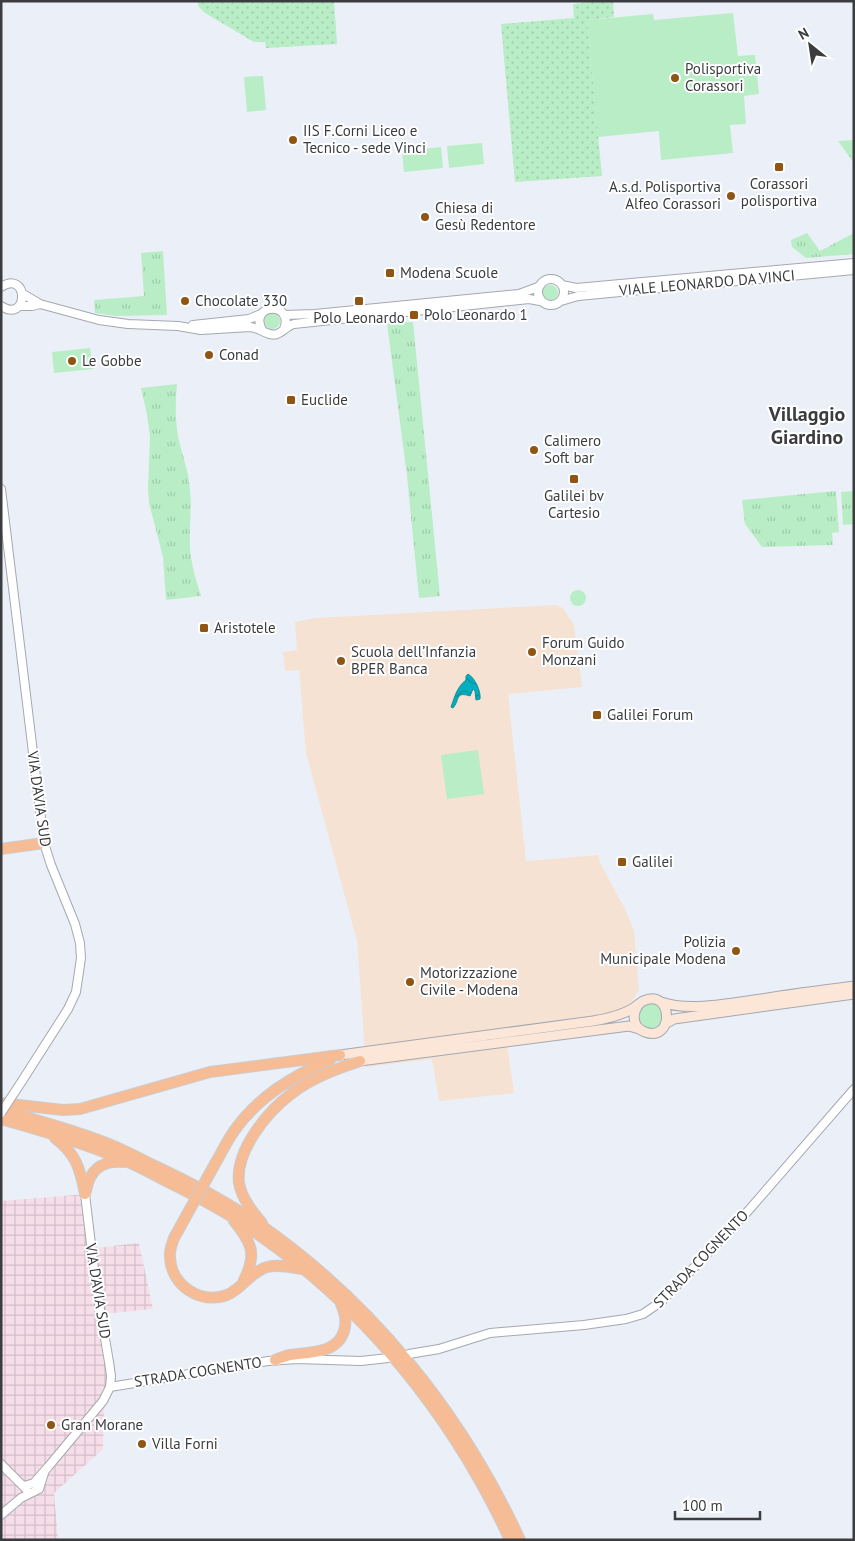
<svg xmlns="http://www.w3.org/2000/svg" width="855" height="1541" font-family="'PT Sans',sans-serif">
<defs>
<pattern id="industrial-grid" width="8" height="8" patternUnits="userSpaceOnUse" patternTransform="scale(1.25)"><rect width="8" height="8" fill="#f6dee9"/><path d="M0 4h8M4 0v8" fill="none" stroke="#d4bfc9"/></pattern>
<pattern id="park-tufts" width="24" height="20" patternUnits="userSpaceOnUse" patternTransform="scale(1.25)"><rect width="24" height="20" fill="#b8edc6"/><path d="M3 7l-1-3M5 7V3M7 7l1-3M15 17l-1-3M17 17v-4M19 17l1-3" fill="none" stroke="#9fccab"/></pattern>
<pattern id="garden-dots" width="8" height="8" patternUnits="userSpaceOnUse" patternTransform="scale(1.25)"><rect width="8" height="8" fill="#b8edc6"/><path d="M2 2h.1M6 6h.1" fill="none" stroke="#9fccab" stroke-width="1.8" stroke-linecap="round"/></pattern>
<pattern id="water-waves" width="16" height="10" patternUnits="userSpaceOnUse" patternTransform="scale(1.25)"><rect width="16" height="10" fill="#03aec0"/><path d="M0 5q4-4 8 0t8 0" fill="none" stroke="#068f9d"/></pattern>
</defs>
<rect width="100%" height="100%" fill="#ebf0f8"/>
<path fill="#f5e2d2" d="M556,605L563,608L574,625L582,687L508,694L526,861L598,855L600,863L625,909L634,931L639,990L627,1008L583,1021L505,1030L514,1093L439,1101L432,1059L366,1067L357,941L306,753L299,670L285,671L283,652L297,650L295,622L316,618Z"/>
<path fill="url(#industrial-grid)" d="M88,1194L95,1248L139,1243L153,1309L103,1314L116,1381L104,1408L103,1449L54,1493L58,1540H1V1201Z"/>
<path fill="#b8edc6" d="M733,13L738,56L755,55L759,94L744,96L746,124L730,125L733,153L661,160L659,131L598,137L587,20L653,14L654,20Z
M263,76L266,110L247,112L244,77Z
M482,143L484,164L449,168L447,146Z
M441,147L443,168L404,172L402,151Z
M542 293a8 8 0 1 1 16 0a8 8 0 1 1-16 0Z
M264 321a8 8 0 1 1 16 0a8 8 0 1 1-16 0Z
M90,348L93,369L54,373L52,352Z
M570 598a8 8 0 1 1 16 0a8 8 0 1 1-16 0Z
M478,750L484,794L447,799L441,755Z
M638 1016a13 13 0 1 1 26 0a13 13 0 1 1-26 0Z"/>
<path fill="url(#park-tufts)" d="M854,140V163L838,141Z
M807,233L820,251L854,233V254L806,258L792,247L791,240Z
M163,251L167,315L115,316L95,313L94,300L144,296L141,253Z
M413,322L440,596L419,598L407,476L387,323Z
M177,384C175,403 175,426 180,445C184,460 189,474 190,490C192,508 189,528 190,547C191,564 196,580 201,596L166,600L163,557L149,503L148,489L150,436L147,415L141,388Z
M836,491L839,532L832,533L833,545L762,547L745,524L742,500Z
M854,491V524L843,525L841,492Z"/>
<path fill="url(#garden-dots)" d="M197,1H334L337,44L266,48L265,42H254L205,13L199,7Z
M601,1H613L614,17L587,20L602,176L515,182L501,24L574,18L573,4Z"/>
<path fill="url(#water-waves)" stroke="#148c99" d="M468,674C475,678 481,691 480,699L476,700L475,691L473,689L470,696C455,691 460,700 453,708L451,707C455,696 457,687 466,680V676Z"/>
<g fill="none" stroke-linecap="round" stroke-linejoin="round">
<g stroke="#a4a8b0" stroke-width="10">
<path id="tertiary" d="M538 292a13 13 0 1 1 26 0a13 13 0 1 1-26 0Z
M562,285L576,288L854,263
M1,287C29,269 29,324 1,306
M23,294L40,304
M561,301L578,296L854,270
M19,306H32L40,304L99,320L128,324L178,326L201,330L250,327C260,328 269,337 277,334C283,332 287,326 294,324L529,299L540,301
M284,315L315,314L519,294L538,287
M193,325L249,319L261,314
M262,330C248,303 295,301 284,329
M1,489L44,843L51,865L75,924L80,943L81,958L76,992L68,1009L22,1081
M409,1354L439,1349L490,1333L584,1325L626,1319L643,1314L662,1301L748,1211L854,1089
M110,1387L268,1361L297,1359L361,1361L388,1358
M1,1464L26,1489
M24,1486L34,1483L48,1467L103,1401L110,1387L111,1376L109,1362L96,1286L85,1194
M1,1515L21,1498L39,1489L44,1473"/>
</g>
<g stroke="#a4a8b0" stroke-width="11">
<path id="secondary" d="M661,1002C689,1012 732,1003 761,999C792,994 823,990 854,986
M665,1024L674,1019L854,994
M340,1055L593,1021C605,1019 619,1016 630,1010C635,1008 638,1004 643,1001C673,987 675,1043 645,1032C631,1027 632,1012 640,1003
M360,1061L629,1026L639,1029"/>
</g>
<g stroke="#cccccd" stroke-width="12">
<path id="trunk" d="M1,849L44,843
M1,1103L63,1110L80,1109L210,1072L340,1055
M1,1110C37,1120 74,1130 109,1144C124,1150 139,1158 153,1165C190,1182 225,1201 259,1224C373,1303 462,1414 520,1540
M1,1119C37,1129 74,1140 109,1154C128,1161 146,1170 164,1180C194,1195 225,1211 252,1230C365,1307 453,1416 510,1540
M55,1138C76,1154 80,1168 85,1194
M216,1162C222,1152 227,1141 234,1131C258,1097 292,1076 330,1060
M86,1191C90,1168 103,1160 125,1162
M234,1221C252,1243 257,1254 244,1280
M262,1223C252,1211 242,1199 239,1183C235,1151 267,1112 291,1094C311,1078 336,1069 360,1061
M174,1238C172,1244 169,1251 170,1257C171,1285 200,1305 227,1295C242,1289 250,1272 267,1267C279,1264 290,1267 301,1269
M275,1360C280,1358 285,1356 290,1355C309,1352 337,1354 344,1331C347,1322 345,1313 341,1304"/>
</g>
<use href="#tertiary" stroke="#fff" stroke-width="8"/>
<use href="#secondary" stroke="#fbe6d7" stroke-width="9"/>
<use href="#trunk" stroke="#f6bc96" stroke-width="10"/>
<g stroke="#a4a8b0" stroke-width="10" stroke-linecap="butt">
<path id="tertiary-bridge" d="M1,1113L22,1081"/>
</g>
<g stroke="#cccccd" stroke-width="12" stroke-linecap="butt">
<path id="trunk-bridge" d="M174,1238L216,1162"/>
</g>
<use href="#tertiary-bridge" stroke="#fff" stroke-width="8"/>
<use href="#trunk-bridge" stroke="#f6bc96" stroke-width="10"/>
</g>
<g fill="#905413" stroke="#fff" stroke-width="2">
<circle cx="675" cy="78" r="5"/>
<circle cx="293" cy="140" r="5"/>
<rect x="774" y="162" width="10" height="10" rx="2.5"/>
<circle cx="731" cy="196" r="5"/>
<circle cx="425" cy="217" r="5"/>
<rect x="385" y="268" width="10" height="10" rx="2.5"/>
<circle cx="185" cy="301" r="5"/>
<rect x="354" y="296" width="10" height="10" rx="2.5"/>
<rect x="409" y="310" width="10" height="10" rx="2.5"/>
<circle cx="209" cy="355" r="5"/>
<circle cx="72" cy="361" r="5"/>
<rect x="286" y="395" width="10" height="10" rx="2.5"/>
<circle cx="534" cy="450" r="5"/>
<rect x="569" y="474" width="10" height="10" rx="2.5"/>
<rect x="199" y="623" width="10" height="10" rx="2.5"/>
<circle cx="532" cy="652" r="5"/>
<circle cx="341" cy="661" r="5"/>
<rect x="592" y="710" width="10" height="10" rx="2.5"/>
<rect x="617" y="857" width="10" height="10" rx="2.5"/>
<circle cx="736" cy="951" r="5"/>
<circle cx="410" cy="982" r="5"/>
<circle cx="51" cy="1425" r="5"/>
<circle cx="142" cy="1444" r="5"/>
</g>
<g text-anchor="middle" stroke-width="4" stroke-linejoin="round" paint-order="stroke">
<g font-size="15" fill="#3a3c3f" stroke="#fff" text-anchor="start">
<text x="685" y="74">Polisportiva<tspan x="685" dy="17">Corassori</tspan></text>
<text x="303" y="136">IIS F.Corni Liceo e<tspan x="303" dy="17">Tecnico - sede Vinci</tspan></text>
<text x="779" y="189" text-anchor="middle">Corassori<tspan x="779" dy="17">polisportiva</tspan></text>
<text x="721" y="192" text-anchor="end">A.s.d. Polisportiva<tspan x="721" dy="17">Alfeo Corassori</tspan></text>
<text x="435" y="213">Chiesa di<tspan x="435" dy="17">Gesù Redentore</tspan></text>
<text x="400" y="278">Modena Scuole</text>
<text x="195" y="306">Chocolate 330</text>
<text x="424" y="320">Polo Leonardo 1</text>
<text x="359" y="323" text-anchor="middle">Polo Leonardo</text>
<text x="219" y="360">Conad</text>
<text x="82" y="366">Le Gobbe</text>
<text x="301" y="405">Euclide</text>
<text x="544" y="446">Calimero<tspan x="544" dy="17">Soft bar</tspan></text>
<text x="574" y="501" text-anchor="middle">Galilei bv<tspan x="574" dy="17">Cartesio</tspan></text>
<text x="214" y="633">Aristotele</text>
<text x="542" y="648">Forum Guido<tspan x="542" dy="17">Monzani</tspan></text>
<text x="351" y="657">Scuola dell’Infanzia<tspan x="351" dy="17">BPER Banca</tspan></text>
<text x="607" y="720">Galilei Forum</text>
<text x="632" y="867">Galilei</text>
<text x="726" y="947" text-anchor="end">Polizia<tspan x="726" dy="17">Municipale Modena</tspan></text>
<text x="420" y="978">Motorizzazione<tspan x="420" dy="17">Civile - Modena</tspan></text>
<text x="61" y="1430">Gran Morane</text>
<text x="152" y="1449">Villa Forni</text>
</g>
<g font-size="15" fill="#3a3c3f" stroke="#fff">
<text transform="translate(707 283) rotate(-5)" y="5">VIALE LEONARDO DA VINCI</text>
<text transform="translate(39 799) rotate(82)" y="5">VIA D'AVIA SUD</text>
<text transform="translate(701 1259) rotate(-46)" y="5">STRADA COGNENTO</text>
<text transform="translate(98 1291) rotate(81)" y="5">VIA D'AVIA SUD</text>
<text transform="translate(198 1372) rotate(-9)" y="5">STRADA COGNENTO</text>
</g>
<g font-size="20" font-weight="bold" fill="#3a3c3f" stroke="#fff">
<text x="807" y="421">Villaggio<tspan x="807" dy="23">Giardino</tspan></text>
</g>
</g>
<rect width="855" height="1541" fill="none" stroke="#3a3c3f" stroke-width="5"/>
<g transform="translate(810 45) rotate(330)" stroke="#ffffff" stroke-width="4" paint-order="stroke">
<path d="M0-4L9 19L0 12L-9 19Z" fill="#3a3c3f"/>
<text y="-8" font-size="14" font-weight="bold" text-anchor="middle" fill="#3a3c3f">N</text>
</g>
<path d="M675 1511v8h85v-8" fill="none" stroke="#3a3c3f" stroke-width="2.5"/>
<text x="682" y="1511" font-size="15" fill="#3a3c3f" stroke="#ffffff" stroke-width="4" paint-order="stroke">100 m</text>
</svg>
